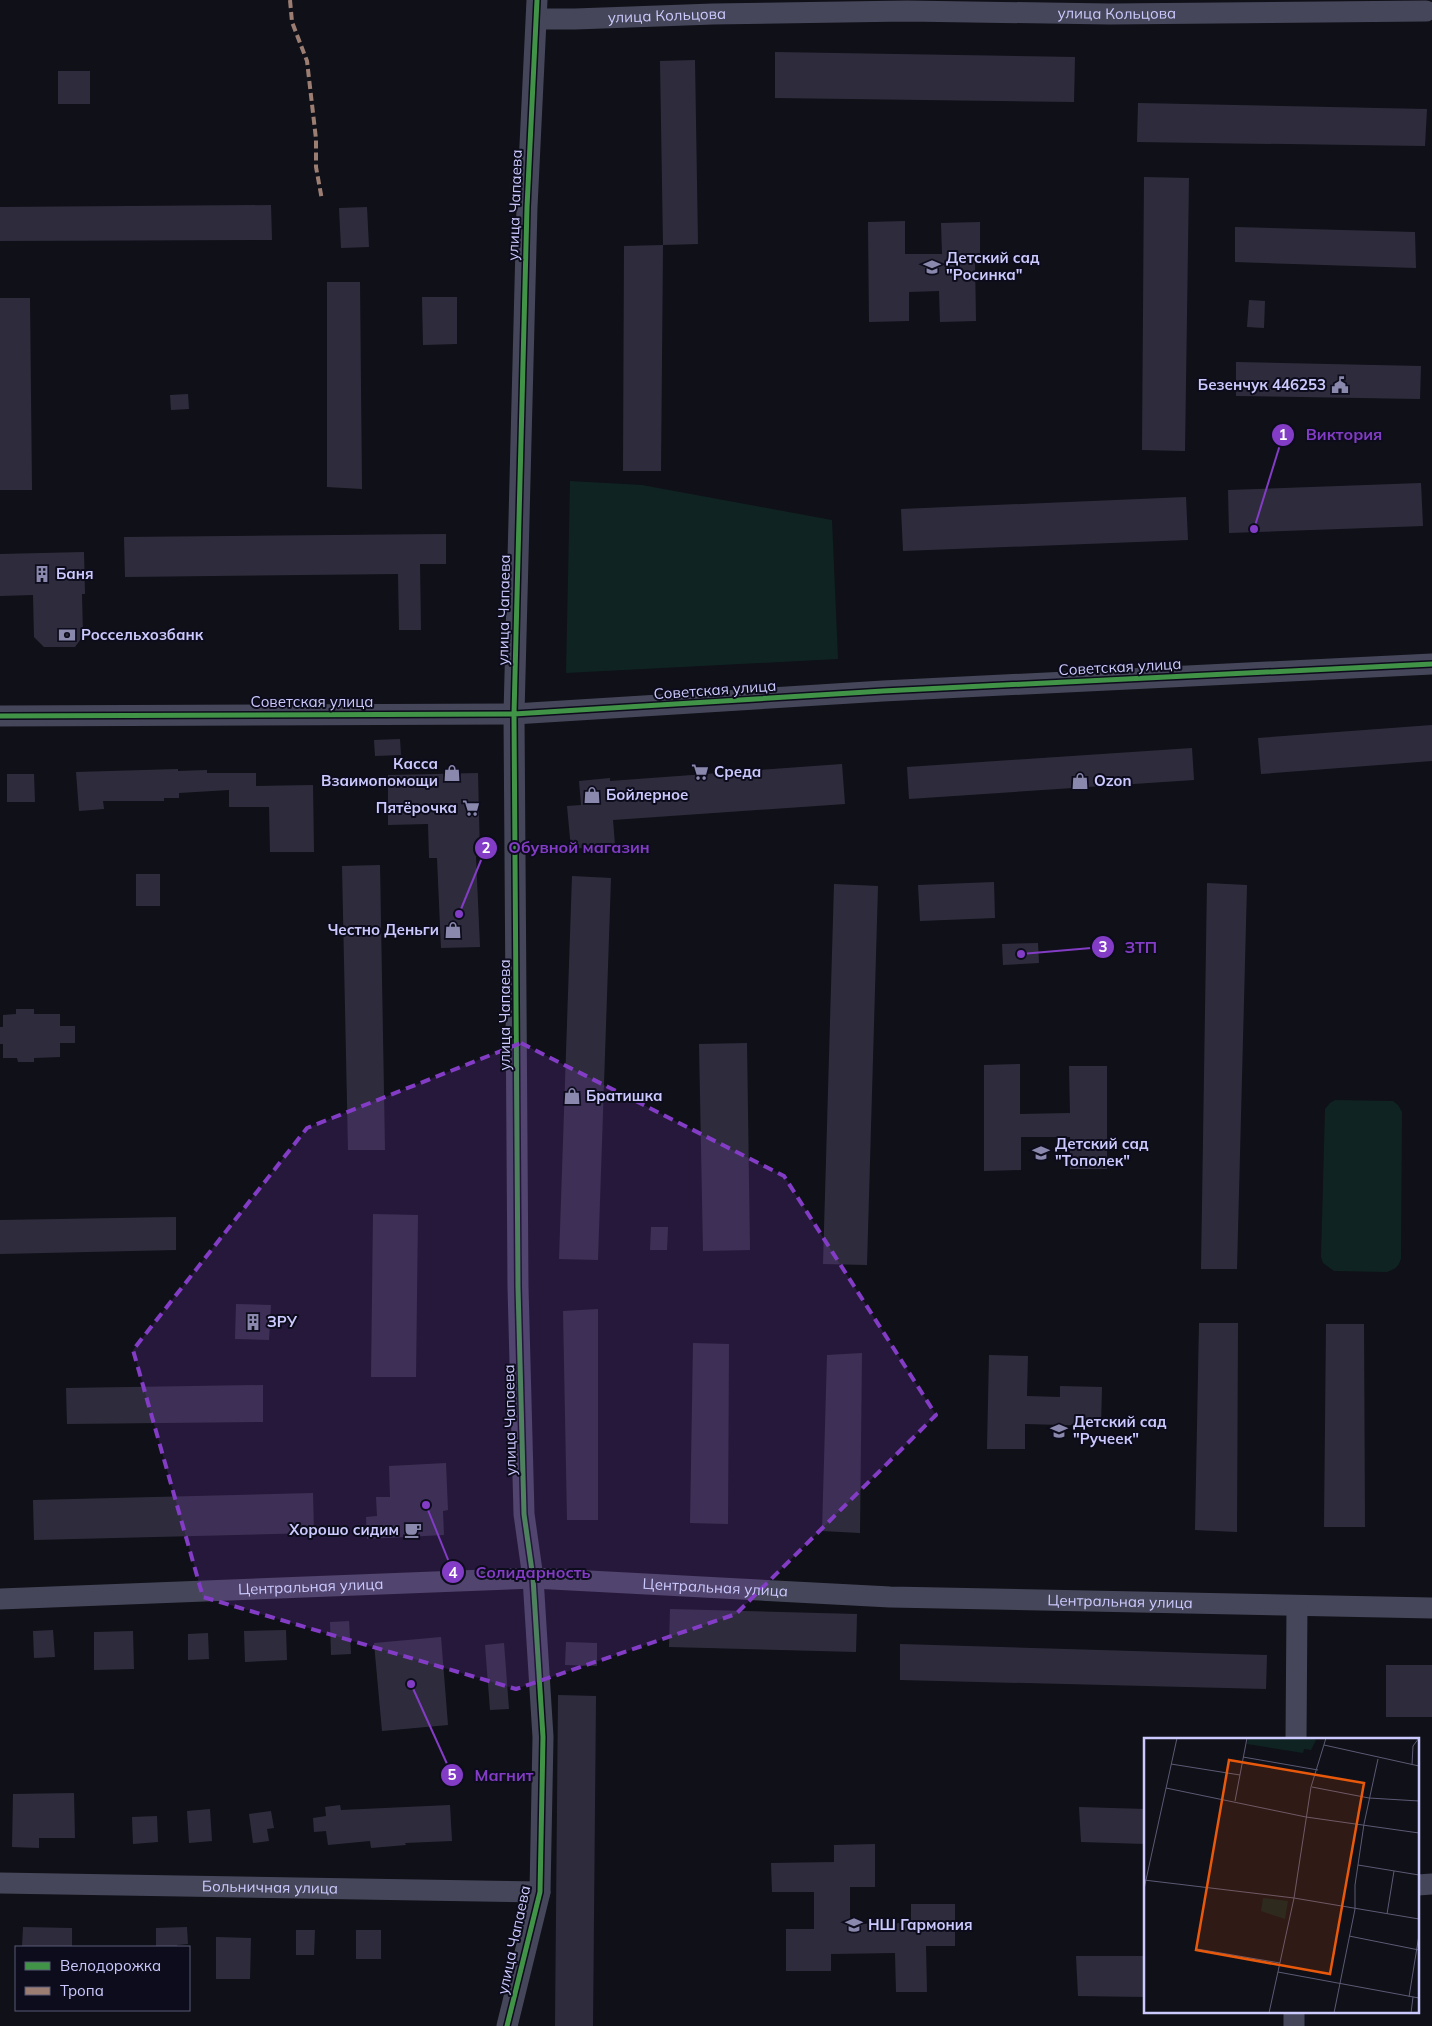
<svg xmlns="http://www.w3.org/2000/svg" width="1432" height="2026" font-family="Mulish,sans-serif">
<rect width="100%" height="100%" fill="#101018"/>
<path fill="#0f2322" d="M570,481L642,485L832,520L838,659L566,673Z
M1335,1100L1393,1101L1398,1105L1402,1112L1401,1258C1399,1267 1395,1269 1387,1272L1334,1271L1323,1263L1321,1257L1325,1109L1330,1103Z"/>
<path fill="#2e2c3c" d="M775,52L1075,57L1074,102L775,98Z
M695,60L698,244L663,245L660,61Z
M58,71H90V104H58Z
M1138,103L1427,109L1425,146L1137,142Z
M1144,177L1189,178L1185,451L1142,450Z
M271,205L272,240L0,241V207Z
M367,207L369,247L341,248L339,208Z
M905,221V254H942L941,223L980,222V262H975L976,321L940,322L939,291L909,292V321L869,322L868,222Z
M1235,227L1415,232L1416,268L1235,262Z
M663,245L661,471H623L624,246Z
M327,282H360L362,489L327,487Z
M422,297H457V344L423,345Z
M0,298H30L32,490H0Z
M1249,300L1265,301L1264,328L1247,327Z
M1236,362L1421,366L1420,399L1236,396Z
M188,394L189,409L171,410L170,395Z
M1421,483L1423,526L1229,533L1228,490Z
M1186,497L1188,540L903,551L901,509Z
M446,534V564H420L421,630H399L398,574L125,577L124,537Z
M84,552L85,594H82L83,636L75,647H44L34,637L33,595L0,596V554Z
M1432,725V761L1261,774L1258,738Z
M400,739L401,755L375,756L374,740Z
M1192,748L1194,780L909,799L907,767Z
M842,764L845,804L613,820L615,845L571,849L567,806L581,805L579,781L610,778V781Z
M178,769V771L207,770V773H256V786L313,785L314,852H270L269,807H229V790L179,793V798H164V801H103L104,809L79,811L76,772Z
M478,773L480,857H476L480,947L441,948L437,858H429L428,824L388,825V775Z
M7,774H34L35,802H7Z
M380,865L385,1150H348L342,866Z
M136,874H160V906H136Z
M572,876L611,878L598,1260L559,1259Z
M994,882L995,918L920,921L918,885Z
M1207,883L1247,885L1237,1269H1201Z
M834,884L878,886L867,1265L823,1264Z
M1038,943L1039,963L1003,965L1002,944Z
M16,1009H34V1014H60V1026H75V1043H60V1057L34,1058V1062H18L17,1058H3V1044H0V1027H3V1015L16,1014Z
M747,1043L750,1250L703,1251L699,1044Z
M1020,1064V1114L1070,1113L1069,1066H1107V1169H1070V1137H1021V1170L984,1171V1065Z
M373,1214L418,1215L416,1377H371Z
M176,1217V1250L0,1254V1220Z
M651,1227H668L667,1250H650Z
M236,1304L271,1305L269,1340L235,1339Z
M598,1309V1520H567L563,1311Z
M1199,1323H1238L1237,1532L1195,1530Z
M1326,1324H1364L1365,1527H1324Z
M693,1343L729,1344L728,1524L690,1523Z
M862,1353L860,1533L822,1531L827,1355Z
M989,1355L1028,1356L1027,1396L1060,1397V1386L1102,1387L1101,1426L1025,1424V1449H987Z
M263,1385V1422L67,1424L66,1388Z
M446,1463L448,1510L443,1511L444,1535L367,1539L366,1517L377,1516L376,1497H390L389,1466Z
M313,1493L314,1533L34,1540L33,1500Z
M670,1609L857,1614L856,1652L669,1647Z
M349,1621L351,1654L331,1655L330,1622Z
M53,1630L55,1657L34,1658L33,1631Z
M286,1630L287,1660L245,1662L244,1631Z
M133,1631L134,1669L94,1670V1632Z
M208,1633L209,1659L188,1660V1634Z
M441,1637L448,1725L382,1731L374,1643Z
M566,1642L597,1643V1666L565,1665Z
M504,1643L509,1709L490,1710L485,1645Z
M900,1644L1267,1655L1266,1689L900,1680Z
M1386,1665H1432V1717H1386Z
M558,1695L596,1696L593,2026H555Z
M74,1793L75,1838H39V1848L12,1847L13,1794Z
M340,1805L341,1810L450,1805L452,1841L405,1843L406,1845L371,1848L370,1841L328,1845L326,1831L314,1832L313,1818L326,1816L325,1807Z
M1079,1807L1146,1809V1844L1081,1842Z
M210,1809L212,1841L189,1843L187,1811Z
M271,1811L274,1828L267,1829L269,1841L253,1843L249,1814Z
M157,1816L158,1842L133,1844L132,1817Z
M875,1844V1887H850V1924L911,1923V1904H955V1946H926L927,1992H896L895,1953L831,1954V1971H786V1929H814V1892H772L771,1863L834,1862V1845Z
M23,1927L72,1928V1947H22Z
M187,1927L188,1944L177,1945V1947H156V1928Z
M296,1930H315L314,1955H296Z
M356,1930H381V1959H356Z
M216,1937L251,1938L250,1979H216Z
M1076,1956H1146V1997L1078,1996Z"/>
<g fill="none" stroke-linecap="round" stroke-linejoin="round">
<g stroke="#454659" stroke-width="21">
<path id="s1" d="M537,19H575L713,14L907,11L1110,14L1426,11"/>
<path d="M0,716L514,714L883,691L1432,664"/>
<path id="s2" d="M0,1599L533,1578L890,1597L1432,1608"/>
<path d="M1296,1740L1297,1606"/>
<path id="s3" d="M0,1883L540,1892"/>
<path d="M1418,1885L1432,1884"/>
<path d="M507,2026L540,1892L543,1737L533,1578L524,1514L518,1287L514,714L527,207L537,0"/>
<path d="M1294,2026V2012"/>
</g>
<path stroke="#9b7d72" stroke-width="4" stroke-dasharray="8 4" stroke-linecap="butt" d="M290,0L292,22L307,61L316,139V167L322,200"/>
<g stroke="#0d0c1c" stroke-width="8">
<path id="cycleway" d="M0,716L514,714L883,691L1432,664
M507,2026L540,1892L543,1737L533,1578L524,1514L518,1287L514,714L527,207L537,0"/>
</g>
<use href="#cycleway" stroke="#419447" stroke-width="5"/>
</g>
<path fill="#833cc5" fill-opacity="0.2" stroke="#833cc5" stroke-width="4" stroke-dasharray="10 6" stroke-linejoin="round" d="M521,1043L784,1176L936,1415L736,1614L516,1689L203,1597L133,1350L307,1128Z"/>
<defs>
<g id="school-bare" transform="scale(1.35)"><path d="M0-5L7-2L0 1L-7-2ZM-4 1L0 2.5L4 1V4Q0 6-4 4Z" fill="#8a88ad" stroke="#0d0c1c" stroke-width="2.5" paint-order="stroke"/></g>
<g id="civic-bare" transform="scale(1.35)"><path d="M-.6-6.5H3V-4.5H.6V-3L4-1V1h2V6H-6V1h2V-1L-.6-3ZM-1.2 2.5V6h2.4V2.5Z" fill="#8a88ad" stroke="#0d0c1c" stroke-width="2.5" paint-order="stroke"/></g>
<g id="building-bare" transform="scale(1.35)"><path d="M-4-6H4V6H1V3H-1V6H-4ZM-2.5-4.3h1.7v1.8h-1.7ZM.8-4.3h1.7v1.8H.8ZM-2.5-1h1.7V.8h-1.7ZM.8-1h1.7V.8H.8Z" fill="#8a88ad" stroke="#0d0c1c" stroke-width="2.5" paint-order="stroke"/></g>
<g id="bank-bare" transform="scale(1.35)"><path d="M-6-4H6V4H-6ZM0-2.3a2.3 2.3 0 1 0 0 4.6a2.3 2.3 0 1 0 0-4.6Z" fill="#8a88ad" stroke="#0d0c1c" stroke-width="2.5" paint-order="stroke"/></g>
<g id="supermarket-bare" transform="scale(1.35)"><path d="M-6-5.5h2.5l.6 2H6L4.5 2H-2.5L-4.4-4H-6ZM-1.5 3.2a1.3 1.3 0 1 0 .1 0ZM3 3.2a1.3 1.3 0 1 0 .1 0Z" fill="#8a88ad" stroke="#0d0c1c" stroke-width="2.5" paint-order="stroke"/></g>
<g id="shop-bare" transform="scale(1.35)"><path d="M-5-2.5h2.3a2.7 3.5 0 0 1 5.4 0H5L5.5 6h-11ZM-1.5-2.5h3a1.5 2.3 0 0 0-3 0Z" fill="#8a88ad" stroke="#0d0c1c" stroke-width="2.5" paint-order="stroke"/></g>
<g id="cafe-bare" transform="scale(1.35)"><path d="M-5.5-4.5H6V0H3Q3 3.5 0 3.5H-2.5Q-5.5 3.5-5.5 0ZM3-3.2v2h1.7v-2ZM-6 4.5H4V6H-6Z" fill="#8a88ad" stroke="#0d0c1c" stroke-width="2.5" paint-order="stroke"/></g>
</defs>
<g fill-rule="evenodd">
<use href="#school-bare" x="932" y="267"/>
<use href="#civic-bare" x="1340" y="385"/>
<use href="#building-bare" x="42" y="574"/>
<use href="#bank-bare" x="67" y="635"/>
<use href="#supermarket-bare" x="700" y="772"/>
<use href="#shop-bare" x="452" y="773"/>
<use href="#shop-bare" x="1080" y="781"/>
<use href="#shop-bare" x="592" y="795"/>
<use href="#supermarket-bare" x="471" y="808"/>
<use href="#shop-bare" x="453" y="930"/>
<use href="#shop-bare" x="572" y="1096"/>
<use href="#school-bare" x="1041" y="1153"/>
<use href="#building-bare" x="253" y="1322"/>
<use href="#school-bare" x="1059" y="1431"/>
<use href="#cafe-bare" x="413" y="1530"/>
<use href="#school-bare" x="854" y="1925"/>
</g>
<g text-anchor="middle" stroke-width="4" stroke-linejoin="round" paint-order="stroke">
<g font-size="15" fill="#cbc9fd" stroke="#0d0c1c">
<text dy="5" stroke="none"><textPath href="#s1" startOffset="580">улица Кольцова</textPath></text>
<text dy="5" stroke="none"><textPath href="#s1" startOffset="130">улица Кольцова</textPath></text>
<text transform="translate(515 205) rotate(-88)" y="5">улица Чапаева</text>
<text transform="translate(504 610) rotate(-89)" y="5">улица Чапаева</text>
<text transform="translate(1120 667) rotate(-3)" y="5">Советская улица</text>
<text transform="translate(715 690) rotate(-4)" y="5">Советская улица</text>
<text x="312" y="707">Советская улица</text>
<text transform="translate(505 1015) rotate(-90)" y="5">улица Чапаева</text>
<text transform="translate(510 1420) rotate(-91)" y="5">улица Чапаева</text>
<text dy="5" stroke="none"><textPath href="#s2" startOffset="311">Центральная улица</textPath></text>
<text dy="5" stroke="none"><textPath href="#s2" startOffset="716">Центральная улица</textPath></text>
<text dy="5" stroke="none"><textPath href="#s2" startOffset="1121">Центральная улица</textPath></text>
<text dy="5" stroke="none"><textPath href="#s3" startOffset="270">Больничная улица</textPath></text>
<text transform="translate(514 1940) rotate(-78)" y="5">улица Чапаева</text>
</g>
<g font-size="15" font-weight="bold" fill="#cbc9fd" stroke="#0d0c1c" text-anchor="start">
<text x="946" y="263">Детский сад<tspan x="946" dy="17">"Росинка"</tspan></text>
<text x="1326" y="390" text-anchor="end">Безенчук 446253</text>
<text x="56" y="579">Баня</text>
<text x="81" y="640">Россельхозбанк</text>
<text x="438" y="769" text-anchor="end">Касса<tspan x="438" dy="17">Взаимопомощи</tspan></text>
<text x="714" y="777">Среда</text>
<text x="1094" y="786">Ozon</text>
<text x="606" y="800">Бойлерное</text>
<text x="457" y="813" text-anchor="end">Пятёрочка</text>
<text x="439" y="935" text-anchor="end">Честно Деньги</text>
<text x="586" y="1101">Братишка</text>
<text x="1055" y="1149">Детский сад<tspan x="1055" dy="17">"Тополек"</tspan></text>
<text x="267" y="1327">ЗРУ</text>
<text x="1073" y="1427">Детский сад<tspan x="1073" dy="17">"Ручеек"</tspan></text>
<text x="399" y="1535" text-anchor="end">Хорошо сидим</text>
<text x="868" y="1930">НШ Гармония</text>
</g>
</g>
<g transform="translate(1144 1738)">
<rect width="275" height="275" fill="#101018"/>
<path d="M104,0H169L172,2L167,12L160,11L159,15L103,6ZM119,160L144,163L141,181L117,173Z" fill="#0f2322"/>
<path fill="none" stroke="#5b5a74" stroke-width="1" d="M180,7L275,28M99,19L174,32M27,26L96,37M268,27L269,8L275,0M168,49L225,60L275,63M22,50L162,79L275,95M91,63L103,0M214,127L275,137M0,142L150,160L275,181M0,151L33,0M243,176L250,133M205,198L275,212M53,211L136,225M134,234L275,260M265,259L275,197M125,275L150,160L167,49L182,0M190,275L211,171V147L220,86L234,21M267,275L269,259"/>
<path fill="#e8590c" fill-opacity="0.15" stroke="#e8590c" stroke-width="2.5" d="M85,22L220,45L186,236L52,212Z"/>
<rect width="275" height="275" fill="none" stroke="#cbc9fd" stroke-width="2.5"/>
</g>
<path fill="none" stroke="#833cc5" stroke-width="2" d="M1254 529L1283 435M459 914L486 848M1021 954L1103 947M426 1505L453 1572M411 1684L452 1775"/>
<g fill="#833cc5" stroke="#0d0c1c" stroke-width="2">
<circle cx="1254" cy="529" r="5"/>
<circle cx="459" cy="914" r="5"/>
<circle cx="1021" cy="954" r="5"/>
<circle cx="426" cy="1505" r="5"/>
<circle cx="411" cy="1684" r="5"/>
<circle cx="1283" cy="435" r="12"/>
<circle cx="486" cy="848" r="12"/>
<circle cx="1103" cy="947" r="12"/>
<circle cx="453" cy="1572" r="12"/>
<circle cx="452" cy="1775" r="12"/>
</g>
<g font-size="15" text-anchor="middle" font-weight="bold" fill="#fff">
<text x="1283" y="440">1</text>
<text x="486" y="853">2</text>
<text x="1103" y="952">3</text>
<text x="453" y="1578">4</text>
<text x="452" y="1780">5</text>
</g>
<g font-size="16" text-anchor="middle" font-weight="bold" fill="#833cc5" stroke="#0d0c1c" stroke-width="4" stroke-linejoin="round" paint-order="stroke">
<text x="1344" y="440">Виктория</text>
<text x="579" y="853">Обувной магазин</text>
<text x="1141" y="953">ЗТП</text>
<text x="533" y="1578">Солидарность</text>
<text x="504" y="1781">Магнит</text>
</g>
<rect x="15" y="1946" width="175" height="65" fill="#0d0c1c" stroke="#595876"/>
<rect x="25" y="1962" width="25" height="8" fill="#419447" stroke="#595876"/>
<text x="60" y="1971" font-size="15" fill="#cbc9fd">Велодорожка</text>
<rect x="25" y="1987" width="25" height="8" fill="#9b7d72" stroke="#595876"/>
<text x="60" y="1996" font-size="15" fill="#cbc9fd">Тропа</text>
</svg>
